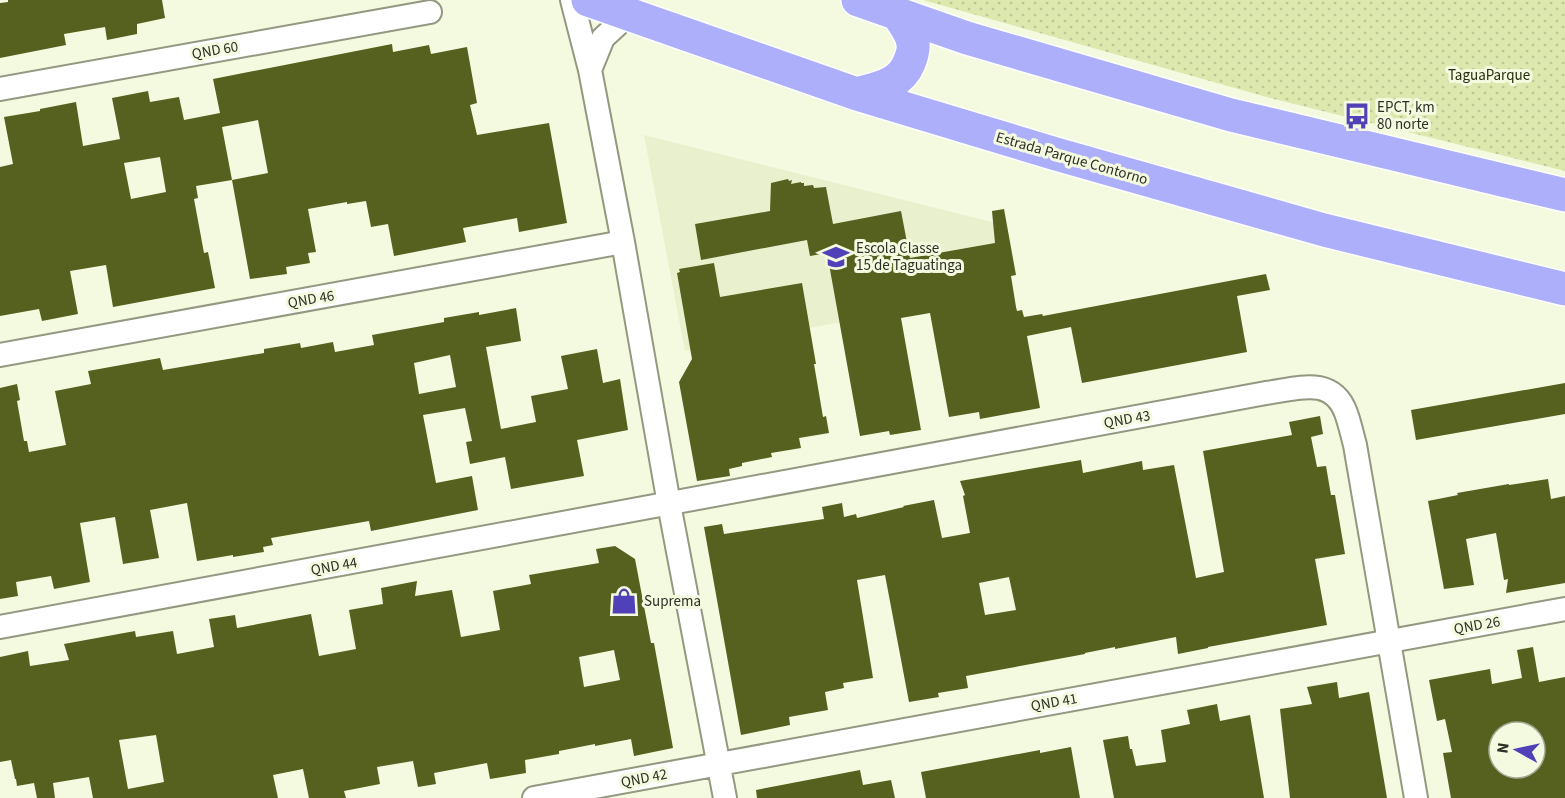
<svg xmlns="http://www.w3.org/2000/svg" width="1565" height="798" font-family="'Source Sans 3',sans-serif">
<defs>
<pattern id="park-dots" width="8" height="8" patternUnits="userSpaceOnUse" patternTransform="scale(1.5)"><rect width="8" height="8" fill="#dce8ae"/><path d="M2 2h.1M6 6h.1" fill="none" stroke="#bdc796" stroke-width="1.8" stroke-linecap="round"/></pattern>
</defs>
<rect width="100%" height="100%" fill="#f4fadf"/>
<path fill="#e8f0ce" d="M644,135L1000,224L1009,291L685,351Z"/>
<path fill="url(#park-dots)" d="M923,0H1565V171L1274,99Z"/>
<path fill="#56601f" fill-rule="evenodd" d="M8,0H162L165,18L137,24V34L107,40L105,27L64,34L66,45L0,58V3L8,2Z
M392,44L393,52L429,45L431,54L467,47L477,103L470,105L477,135L549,123L567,223L519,232L517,218L463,228L466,242L394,256L388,224L371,227L366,201L347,204V202L330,205L308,209L316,252L308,253L310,263L286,267L287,274L250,279L232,180L268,173L258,120L222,127L232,180L196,186L198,198L194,199L204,253L208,252L215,288L113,307L106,265L70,271L78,314L42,321L39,309L0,316V167L13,164L4,117L40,111V109L76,102L83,146L120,139L112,98L148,91L150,102L179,97L184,120L220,113L213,79ZM160,157L166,192L131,199L124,163Z
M788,179L789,181L792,180L791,184L801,182V183H804V186L813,185L814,188L826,187L833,224L901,211L910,258L995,243L992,211L1004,209L1016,275L1011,276L1016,307L1017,311L1022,310L1024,317L1042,314L1043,316L1266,274L1270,290L1237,296L1247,352L1082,383L1071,327L1027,336L1040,408L980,419L979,412L949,417L930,313L901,318L921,430L890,435L889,431L860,436L827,253L810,256L807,240L701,260L695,224L770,211L771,183Z
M714,263L720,297L802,283L816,364H814L823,417L826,416L829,433L799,438L801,448L771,453L772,457L742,463V466L729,469L730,476L697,481L679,382L692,359L677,273L680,272L679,269Z
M516,308L521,341L486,347L501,429L536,422L531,396L568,389L561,356L597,349L603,383L620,379L628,430L577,440L584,476L511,489L505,457L470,464L466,442L472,441L465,408L423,415L436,483L472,476L478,510L371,531L369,521L271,538L273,545L263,547L264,552L233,557V555L197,561L187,503L150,510L159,558L123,564L115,517L80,523L90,582L54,589L51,576L16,582L18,596L0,599V388L17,384L20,400L17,401L24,441H27L29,452L66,445L55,391L91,384L88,371L160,358L163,370L264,353V349L300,343L301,348L333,342L335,352L374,345L372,335L444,322V318L479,312V315ZM450,355L456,387L419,394L414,363Z
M1565,383V414L1416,440L1411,410Z
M1320,416L1323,434L1311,437L1317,467L1326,466L1331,495H1335L1345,554L1315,559L1327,625L1208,647V648L1178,654L1176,637L1115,649V647L1085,653V654L966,676L968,688L938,693L939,697L909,702L885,575L857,580L873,678L843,683L844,688L825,692L828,710L789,717L790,725L741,735L704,527L722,524L724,534L824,519L822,507L842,503L844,517L856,514L857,518L904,507L903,506L934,500L942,538L970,533L963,496L965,495L960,481L1081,460L1083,473L1142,461L1143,470L1174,465L1196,578L1224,572L1203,451L1292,435L1289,422ZM1009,577L1016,610L985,615L979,583Z
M1548,479L1551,499L1565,496V583L1506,593L1508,579L1504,580L1496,533L1466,539L1474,585L1444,589L1428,501L1458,495L1457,493L1509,484V485Z
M615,546L635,559L651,643H654L673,748L634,756L631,739L595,746V744L559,751V754L525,760L526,773L490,779L487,763L434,773L436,784L418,787L413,761L377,767L380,784L344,791L346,798H309L303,769L273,775L278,798H93L89,777L53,783L55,798H37L34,783L17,786L16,779H15L11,760L0,762V657L28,651L30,666L69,660L64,644L135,631L136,637L173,631L177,654L214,647L209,619L235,615L237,628L311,614L319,656L356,649L349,610L383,604L381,588L417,581L415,596L452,590L461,637L500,630L493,591L531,584L529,575L599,563L596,549ZM614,650L620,680L584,687L579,657ZM156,735L164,782L128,789L119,740Z
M1533,647L1539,682L1565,677V798H1451L1443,753L1452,752L1445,719L1437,721L1429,680L1490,669L1492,684L1522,678L1517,650ZM1499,732H1535V768H1499Z
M1337,682L1339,698L1369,692L1387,798H1290L1280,709L1312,704L1307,687Z
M1217,704L1220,721L1250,715L1264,798H1114L1103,740L1128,736L1130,749H1132L1136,766L1166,762L1161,730L1190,724L1187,710Z
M1071,747L1080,798H926L921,772L1040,750V753Z
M860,770L863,785L891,780L895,798H757L756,790Z"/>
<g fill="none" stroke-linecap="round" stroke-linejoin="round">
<g stroke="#939980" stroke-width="26">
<path id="street" d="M572,0L590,70L623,242L669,504L725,798
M590,70L603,38L629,14
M0,89L430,12
M0,355L623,242
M0,627L1266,393C1297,389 1332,375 1346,413C1350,424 1352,434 1355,445L1416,798
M534,798L1565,609"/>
</g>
<g stroke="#fff" stroke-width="36">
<path id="highway" d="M588,0L857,94L1056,154L1324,230L1565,289
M858,0L967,38L1231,115L1565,195
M857,94C878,88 900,85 909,63C911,58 914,50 913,44C912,33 903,23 898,14"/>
</g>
<use href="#street" stroke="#fff" stroke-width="22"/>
<use href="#highway" stroke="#adaffb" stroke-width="33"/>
</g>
<defs>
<g id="bus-bare" transform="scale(2.07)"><path d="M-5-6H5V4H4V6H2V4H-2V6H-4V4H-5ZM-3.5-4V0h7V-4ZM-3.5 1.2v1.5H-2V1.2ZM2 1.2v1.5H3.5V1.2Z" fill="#5041b8" stroke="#f4fadf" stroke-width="2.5" paint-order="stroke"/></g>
<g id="school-bare" transform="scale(2.07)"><path d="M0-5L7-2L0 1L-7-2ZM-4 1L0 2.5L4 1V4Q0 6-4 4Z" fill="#5041b8" stroke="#f4fadf" stroke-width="2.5" paint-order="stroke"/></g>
<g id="shop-bare" transform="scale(2.07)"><path d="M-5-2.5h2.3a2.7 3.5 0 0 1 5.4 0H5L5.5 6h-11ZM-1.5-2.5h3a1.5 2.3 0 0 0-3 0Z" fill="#5041b8" stroke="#f4fadf" stroke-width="2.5" paint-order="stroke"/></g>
</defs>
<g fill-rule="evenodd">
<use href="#bus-bare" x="1357" y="116"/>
<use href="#school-bare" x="836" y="257"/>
<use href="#shop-bare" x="624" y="601"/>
</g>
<g text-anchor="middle" stroke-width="6" stroke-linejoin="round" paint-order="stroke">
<g font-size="15" fill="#2d2f25" stroke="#f4fadf">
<text transform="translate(215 50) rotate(-10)" y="5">QND 60</text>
<text transform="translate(1072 158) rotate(16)" y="5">Estrada Parque Contorno</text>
<text transform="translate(311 299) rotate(-10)" y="5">QND 46</text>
<text transform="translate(1127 419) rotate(-10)" y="5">QND 43</text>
<text transform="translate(334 566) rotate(-10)" y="5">QND 44</text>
<text transform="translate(1477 625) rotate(-10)" y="5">QND 26</text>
<text transform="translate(1054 702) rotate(-10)" y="5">QND 41</text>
<text transform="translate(644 778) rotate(-11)" y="5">QND 42</text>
</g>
<g font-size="15" fill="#282d10" stroke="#f4fadf">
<text x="1489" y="80">TaguaParque</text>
</g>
<g font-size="15" fill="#2d2f25" stroke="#f4fadf" text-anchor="start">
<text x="1377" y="112">EPCT, km<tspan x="1377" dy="17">80 norte</tspan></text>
<text x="856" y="253">Escola Classe<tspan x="856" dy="17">15 de Taguatinga</tspan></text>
<text x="644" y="606">Suprema</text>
</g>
</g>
<g transform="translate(1517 750) rotate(278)"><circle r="28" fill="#f4fadf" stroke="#a4a995" stroke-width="1.5"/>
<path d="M0-4.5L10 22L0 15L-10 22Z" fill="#5041b8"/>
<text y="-9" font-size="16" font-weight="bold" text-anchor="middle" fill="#2d2f25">N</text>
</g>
</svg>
